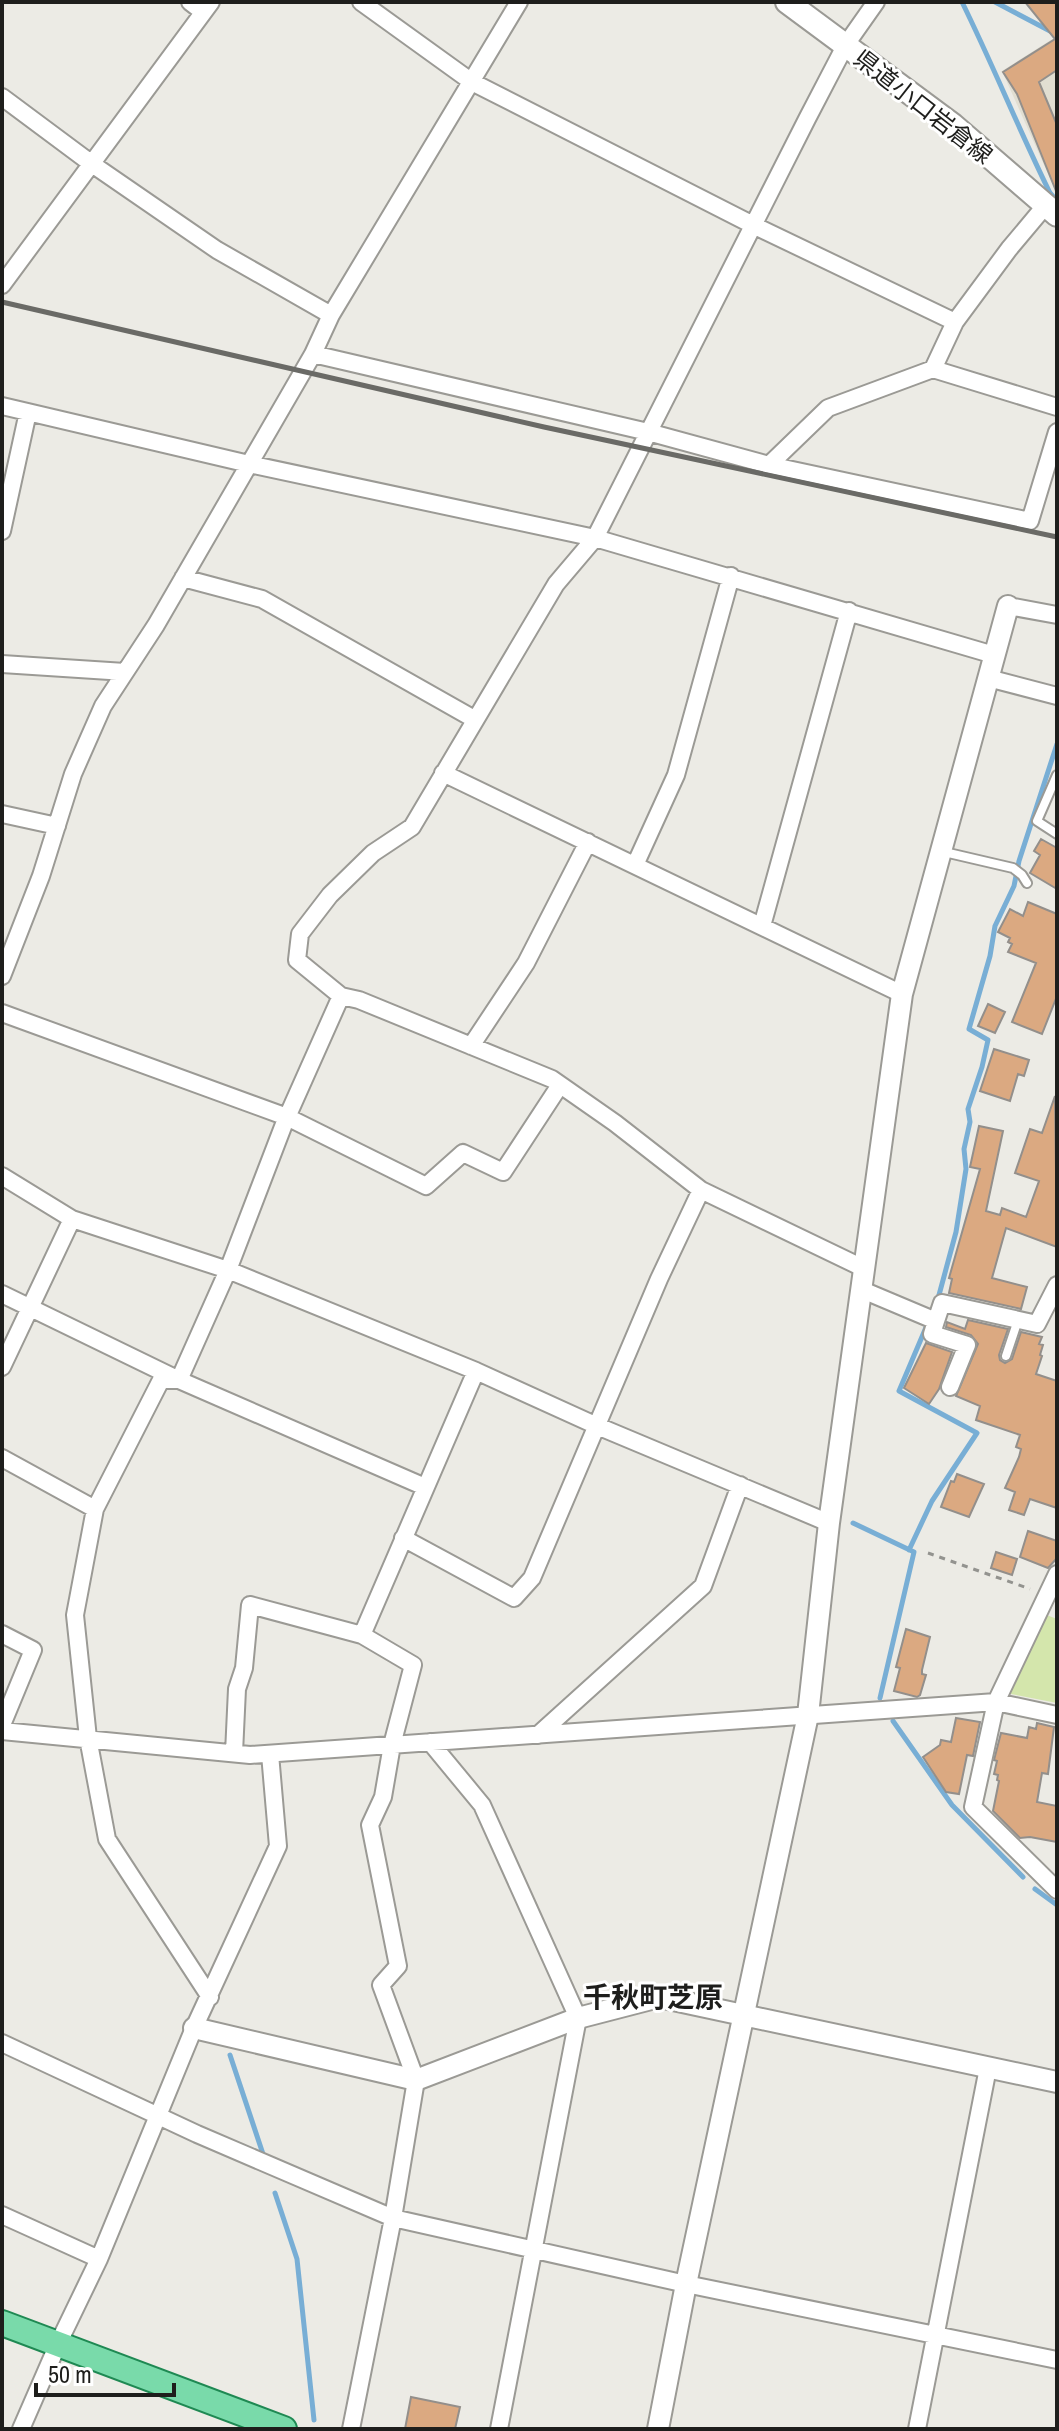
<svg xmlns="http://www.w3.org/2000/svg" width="1059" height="2431" font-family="'Archivo Narrow','Noto Sans JP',sans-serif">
<rect width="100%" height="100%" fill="#ecebe5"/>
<path fill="#e1ded1" d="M1057,36V194L1002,71Z"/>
<path fill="#d4e6ac" d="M1044,1614L1057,1619V1703L1011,1694L1009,1686Z"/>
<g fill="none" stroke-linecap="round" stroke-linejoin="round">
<path stroke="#78aed5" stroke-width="5" d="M962,2C993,65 1019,130 1050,193L1057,201
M995,2L1050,31
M939,1295L956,1232L966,1169L964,1149L970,1122L968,1109L982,1067L988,1040L969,1029L990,956L995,926L1014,886L1019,861L1057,744
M853,1523L914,1552L880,1698
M909,1550L932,1501L977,1433L899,1391L927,1325
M893,1721L952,1805L1023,1877
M1035,1889L1057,1905
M230,2055L263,2154
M275,2193L297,2259L314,2420"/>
</g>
<path fill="#dba981" stroke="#938f8b" stroke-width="2" d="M1025,2H1057V70L1039,82L1057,125L1056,191L1017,94L1003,72L1055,39Z
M1041,839L1057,848V889L1030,873L1040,855L1034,851Z
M1028,902L1057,914V996L1042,1034L1012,1022L1036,963L1008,952L1012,944L1008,942L1010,938L998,932L1010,909L1023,916Z
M988,1004L1005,1012L995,1033L978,1026Z
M994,1049L1029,1060L1024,1076L1018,1074L1010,1101L980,1091Z
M1055,1096L1057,1247L1006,1228L992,1278L1027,1287L1021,1309L949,1293L952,1279L949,1278L980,1169L970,1167L979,1126L1003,1131L986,1211L1000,1215L1002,1208L1026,1217L1039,1181L1015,1173L1030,1129L1042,1133Z
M968,1320L1008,1329L999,1355L1000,1360L1005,1363L1012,1359L1021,1332L1042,1337L1039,1344L1043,1345L1040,1355L1042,1356L1036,1374L1057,1381V1508L1030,1499L1024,1515L1009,1510L1015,1492L1005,1488L1019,1457L1021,1449L1016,1447L1020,1435L976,1420L980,1406L956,1396L978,1344L971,1335L946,1327L947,1322L965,1329Z
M926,1343L952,1352L939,1389L929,1404L904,1388Z
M957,1474L984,1484L969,1517L941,1507L951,1481L954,1482Z
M1028,1531L1057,1541V1558L1048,1568L1020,1557Z
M996,1552L1017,1559L1012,1575L991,1568Z
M906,1629L930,1637L922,1670V1674L926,1675L920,1695L917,1697L894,1691L900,1668L896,1667Z
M956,1718L980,1722L973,1756L967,1755L959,1794L946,1792L923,1757L940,1745L941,1740L951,1742Z
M1037,1723L1054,1727L1048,1774L1042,1773L1037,1802L1057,1806V1842L1030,1837L1020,1838L993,1811L999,1781L997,1780L998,1775L994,1774L997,1761L994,1760L1001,1733L1027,1738L1029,1727L1036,1729Z
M411,2397L460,2407L455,2429H405Z"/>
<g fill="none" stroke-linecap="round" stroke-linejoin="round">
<g stroke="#9b9a95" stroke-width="12">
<path id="service" d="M1057,775L1037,821L1057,834
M940,851L1013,868L1022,875L1027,883
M1006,1356L1018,1320"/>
</g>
<g stroke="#9b9a95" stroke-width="20">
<path id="minor" d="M190,2L203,12
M361,2L472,82L753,225L955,322
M2,97L92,164L217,250L331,315
M2,285L211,2
M313,354L648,432L769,465L1030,521L1057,432
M933,369L1057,407
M2,406L249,464L595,538L994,655
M769,465L828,408L933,369L955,322L1009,249L1045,206
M2,531L28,412
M183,578L262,599L474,719
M1008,606L1057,615
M2,664L125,672
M988,678L1057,696
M443,773L902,994
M2,814L57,826
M635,865L676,775L731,576
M762,926L849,611
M2,976L41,876L73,774L103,706L156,625L313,354L331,315L519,2
M341,996L297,960L300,934L330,895L373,853L412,827L556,584L595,538L807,119L845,46L876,2
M2,1013L287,1117L426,1186L463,1153L503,1172L560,1085
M471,1046L526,963L588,842
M2,1176L72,1219L228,1270L476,1371L595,1425L829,1523
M860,1289L936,1321L942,1303L1037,1324L1057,1285
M2,1294L179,1380L425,1487
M936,1321L932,1334L967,1345L950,1387
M2,1367L72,1219
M2,1458L95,1509
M403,1538L514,1598L532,1578L659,1279L701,1190
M1057,1574L996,1702L973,1807L1057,1890
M2,1634L33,1650L2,1725
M362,1635L476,1371
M2,1731L250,1755L996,1702L1057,1715
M538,1735L703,1586L740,1485
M430,1742L482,1805L578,2018L499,2429
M234,1753L237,1689L244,1668L250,1605L362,1635L413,1665L392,1745L383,1797L370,1825L398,1966L381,1985L416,2080L393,2218L351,2429
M210,1997L107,1839L88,1738L75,1615L95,1509L161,1380H179L228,1270L284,1124L341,996L359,1000L552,1079L615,1123L701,1190L863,1268
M2,2043L197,2134L393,2218L686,2284L1057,2360
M2,2215L99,2259
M21,2429L58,2344L99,2259L194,2028L278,1846L270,1754
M917,2429L988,2068"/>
</g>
<g stroke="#9b9a95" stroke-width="24">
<path id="tertiary" d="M194,2028L416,2080L578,2018L659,1997L1057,2082
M658,2429L686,2284L808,1715L829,1523L902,994L1008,606"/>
</g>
<g stroke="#9b9a95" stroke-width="26">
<path id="secondary" d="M787,2L953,125L1057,215"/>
</g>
<g stroke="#1f8953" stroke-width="28">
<path id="primary" d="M2,2323L284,2429"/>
</g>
<path stroke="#93938f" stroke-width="3" stroke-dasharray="6 6" stroke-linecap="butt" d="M928,1553L1030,1589"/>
<use href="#service" stroke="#fff" stroke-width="8"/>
<use href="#minor" stroke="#fff" stroke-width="16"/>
<use href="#tertiary" stroke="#fff" stroke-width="20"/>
<use href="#secondary" stroke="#fff" stroke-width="22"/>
<use href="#primary" stroke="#79daaa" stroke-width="24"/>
<path stroke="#6a6a66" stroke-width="5" d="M2,302L544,427L1057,537"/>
</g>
<g text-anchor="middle" stroke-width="6" stroke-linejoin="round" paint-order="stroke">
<g font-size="24" fill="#1e1e1c" stroke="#fff">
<text transform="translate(923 107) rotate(38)" y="8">県道小口岩倉線</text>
</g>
<g font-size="28" font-weight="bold" fill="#1e1e1c" stroke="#fff">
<text x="653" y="2007">千秋町芝原</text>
</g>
</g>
<rect width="1059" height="2431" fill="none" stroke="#1e1e1c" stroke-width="8"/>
<path d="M36 2383v12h138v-12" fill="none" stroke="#1e1e1c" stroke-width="4"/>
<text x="48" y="2383" font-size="24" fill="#1e1e1c" stroke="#ffffff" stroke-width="6" paint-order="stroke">50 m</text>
</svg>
